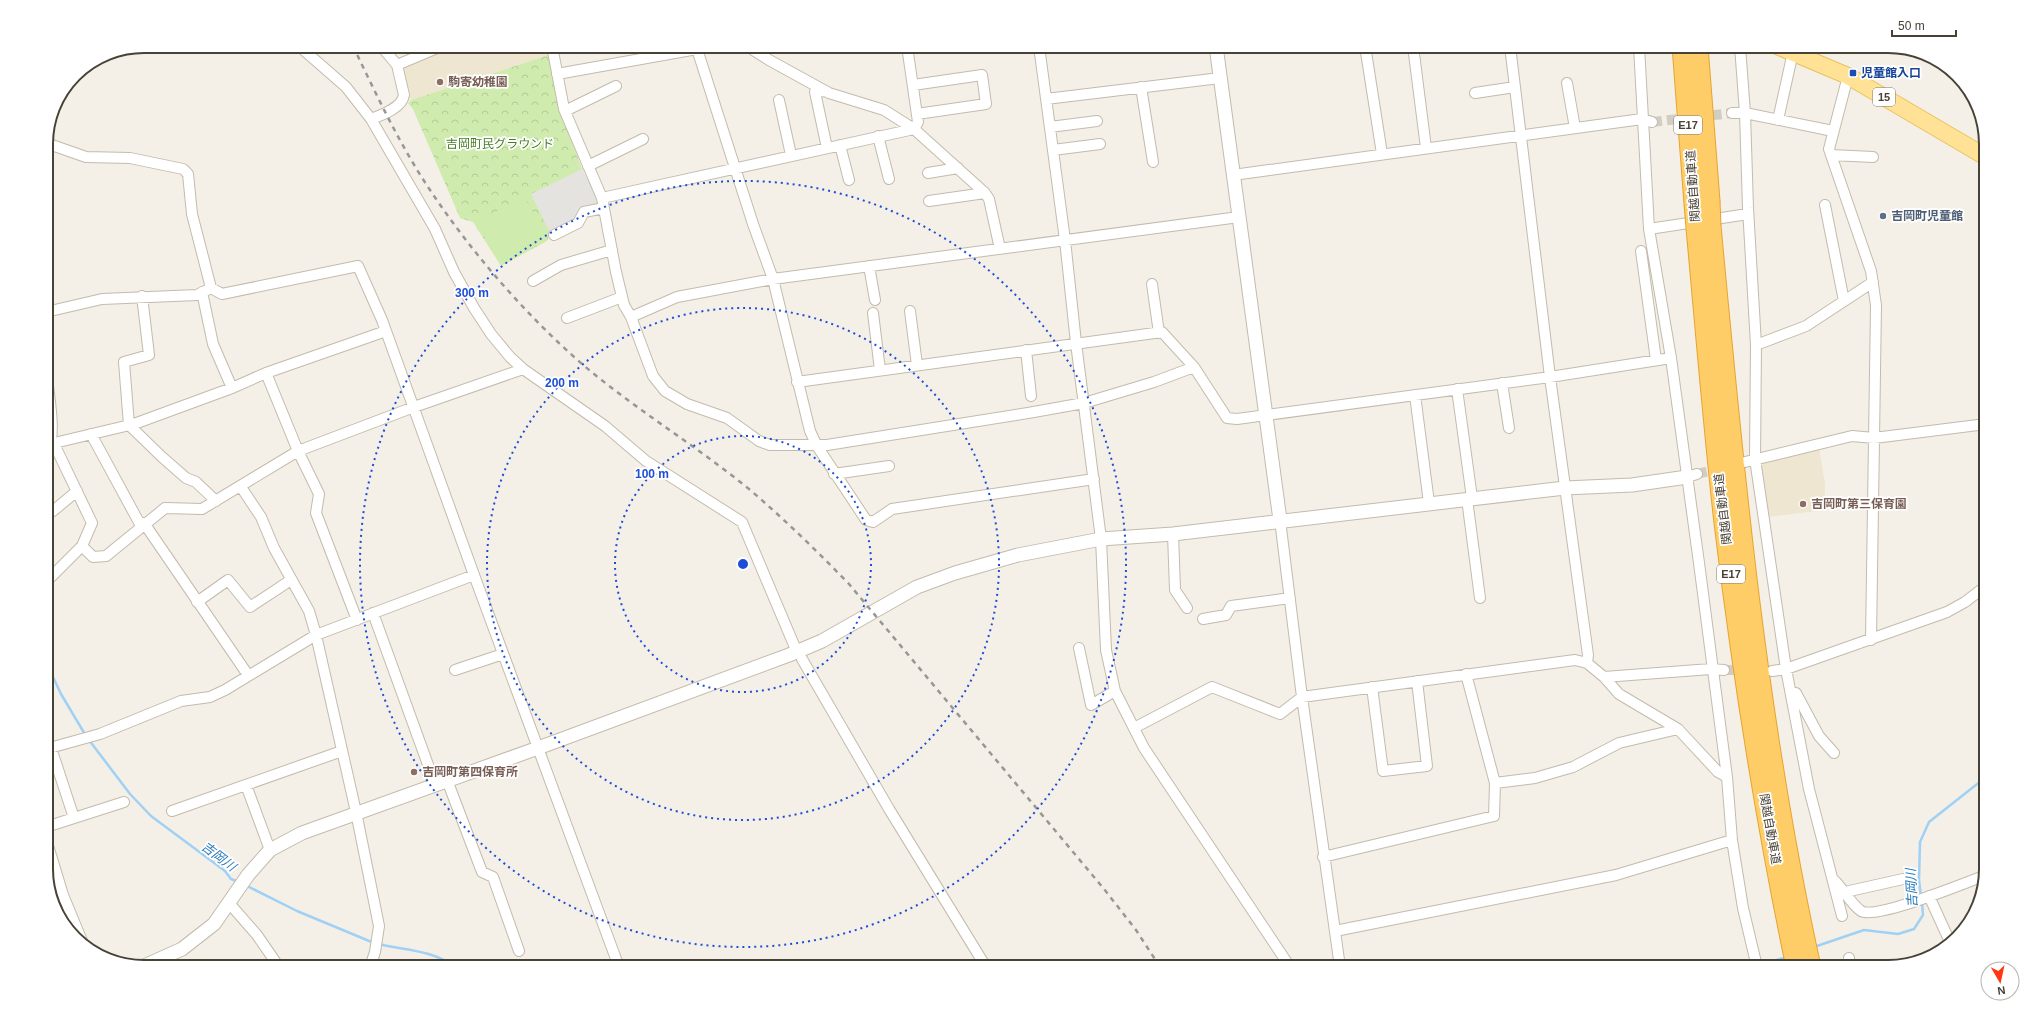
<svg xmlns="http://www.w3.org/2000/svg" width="2032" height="1013" font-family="Helvetica,'Noto Sans JP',sans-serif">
<defs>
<pattern id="park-crowns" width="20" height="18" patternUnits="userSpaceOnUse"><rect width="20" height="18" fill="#cfebad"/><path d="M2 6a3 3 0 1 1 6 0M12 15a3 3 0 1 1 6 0" fill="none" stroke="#b3cb95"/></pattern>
</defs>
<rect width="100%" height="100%" fill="#f4f0e7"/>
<path fill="#eee6d0" d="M457,46H548L549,55L411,100L408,95L400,74L404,66Z
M1819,447L1825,484V510L1768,517L1760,472L1764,461Z"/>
<path fill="url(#park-crowns)" d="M549,55L559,108L582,169L599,203L581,210L550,233L547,241L501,266L473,222L460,218L413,109L408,103L411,100Z"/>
<path fill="#cfebad" d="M525,198L547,237L546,240L502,265L475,221Z"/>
<path fill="#e5e3df" d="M582,169L599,203L581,210L575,221L550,233L531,194Z"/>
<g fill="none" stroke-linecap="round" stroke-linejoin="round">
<path stroke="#a0d1f4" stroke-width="2.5" d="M46,662L61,694L86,736
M89,740L130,794L151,816L225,871L231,879L239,882
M245,885L297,911L374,943
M1921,897L1919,880L1920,842L1929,822L1986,777
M379,944C402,950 436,950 453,967
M1814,947L1864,930L1898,934L1914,929L1923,915L1922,902
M1759,965L1787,957"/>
<path stroke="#d2cdc3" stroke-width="10" stroke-dasharray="10 5" stroke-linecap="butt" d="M1652,122L1732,113
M1697,474L1722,468
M1724,670H1748"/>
<g stroke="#c3bbac" stroke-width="12">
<path id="minor" d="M299,46L346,87L371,119L435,229L454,272L474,308L491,334L510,357L523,369L605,426L646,461L742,522L794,645
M552,46L564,109L602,198L616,272L624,305L631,317L653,376L665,391L687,404L727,418L759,441L770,445H827L1028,413L1084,403L1154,382L1194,367
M747,46L769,60L829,93L884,110L914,129L985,193L989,199L1000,249
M1039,46L1065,240L1076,343L1101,539L1106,650L1115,691L1144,748L1290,967
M1413,46L1426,148
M1510,46L1550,377L1588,655L1587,663
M1639,46L1649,229L1671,358L1699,563L1727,777L1732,840L1743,908L1757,967
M1740,46L1745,113L1748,208L1756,345L1755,459L1786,669L1809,789L1842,916
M697,49L753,224L773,279L810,431L817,446L866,520L873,522L892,509L1094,479
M1366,52L1382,154
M397,65L442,46
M557,74L697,49L706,46
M1848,76L1829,149L1871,271L1876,305L1871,640
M1567,83L1575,128
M913,85L982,75L986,104L917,114
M1141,87L1153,162
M825,91L815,92L827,148
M1475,93L1515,87
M1046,99L1220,78
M779,100L791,155
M565,111L616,86
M1732,113H1745L1833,131
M371,119C382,115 402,108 404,95L397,65L381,46
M1778,120L1793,52
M1050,127L1097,121
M878,136L889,179
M46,143L86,157L130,158L183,169L188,174L192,214L211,288L222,294L358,266L382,320L474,575L619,967
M840,145L849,180
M1053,150L1100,144
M1831,155L1873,157
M588,166L643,139
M928,173L958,168
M1233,175L1642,119L1652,122
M602,198L914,129L918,122L907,46
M929,201L985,193
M1825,205L1844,301
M1649,229L1748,214
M554,235L578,223L584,212L604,208
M1641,251L1656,360
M869,266L875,300
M533,281L561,265L612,250
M1152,284L1159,333
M202,292L213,344L232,388
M142,296L149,355L124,362L129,425L162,457L186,478L196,482L216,501
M910,311L917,365
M46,312L102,299L197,295L211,288
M873,313L880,370
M631,317L677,297L773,279L1239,217
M567,318L622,297
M1756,345L1806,326L1873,282
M1026,350L1031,396
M266,373L298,451L319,494L316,513L357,620
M797,382L1162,332L1194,367L1227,418L1237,419L1550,377L1671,358
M1502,383L1509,428
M1457,389L1472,498
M1415,395L1429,503
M91,434L141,526
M50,444L56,448L92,523L82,546L93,557L106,556L165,508L202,509L298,451L414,407L523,369
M50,444L134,424L232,388L266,373L386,331
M1745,462L1852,436L1874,438L1986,424
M834,474L889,466
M1687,477L1697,474
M241,487L261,517L274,548L309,611L316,635L356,812L379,926L375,952L370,967
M1467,499L1480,598
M46,514L53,511L77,491
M1280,520L1302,697L1340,967
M144,523L248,675
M1173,534L1175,590L1187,608
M46,582L82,546
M197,602L228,580L250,607L291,580
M373,613L435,784
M1203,619L1226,615L1231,606L1290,598
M1079,648L1091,705L1115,691
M802,659L889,809L986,967
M455,670L503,654
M1772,671L1786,669L1947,612L1965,602L1986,586
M1466,674L1495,783
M1604,677L1619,694L1678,729L1718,772L1727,777
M1372,687L1383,771L1427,766L1417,681
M1791,693H1796L1819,736L1834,753
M1134,728L1212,687L1280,714L1302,697L1575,660L1587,663L1604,677L1711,669L1724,670
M51,748L74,818
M46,749L100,734L181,701L210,697L225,690L316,635L474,575
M447,780L482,872L493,877L519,951
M246,785L270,850
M172,811L342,751
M46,827L124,802
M46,839L63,895L82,941
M1323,857L1494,816L1495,783L1535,778L1573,767L1619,743L1678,729
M1835,881C1843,889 1851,904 1861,911C1876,920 1964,883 1984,876
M1845,892L1903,879
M1929,896L1950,942
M229,903L257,935L279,967
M1335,931L1616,875L1732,840
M1849,958L1850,967"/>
</g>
<g stroke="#c3bbac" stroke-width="15">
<path id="tertiary" d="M1216,46L1280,520
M46,382C49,407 54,432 46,457
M142,967L182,949L214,924L248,875L270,850L302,833L538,748L789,655L822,641L917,587L955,573L1018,555L1101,539L1173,534L1565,488L1632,485L1687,477"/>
</g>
<g stroke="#eac15f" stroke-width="18">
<path id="primary" d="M1777,46L1848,76L1986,157"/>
</g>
<g stroke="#e6a430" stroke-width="21">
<path id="motorway" d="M1682,46L1694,204
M1698,46L1710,201
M1711,226C1734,474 1757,723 1811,967
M1696,228C1705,326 1713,425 1724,523C1742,672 1765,820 1796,967"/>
</g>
<use href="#minor" stroke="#fff" stroke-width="10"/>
<use href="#tertiary" stroke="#fff" stroke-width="13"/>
<use href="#primary" stroke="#ffe295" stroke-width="16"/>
<use href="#motorway" stroke="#ffcd67" stroke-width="19"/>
<path stroke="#979797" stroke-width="2.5" stroke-dasharray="5 5" stroke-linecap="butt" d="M353,46C376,94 399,143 428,187C471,252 524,313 582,364C635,409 695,445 749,489C784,519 817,551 849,584L1104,889L1136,930L1160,967"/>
<g stroke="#e6a430" stroke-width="21" stroke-linecap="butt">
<path id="motorway-bridge" d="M1710,201L1711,226
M1694,204L1696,228"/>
</g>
<use href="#motorway-bridge" stroke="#ffcd67" stroke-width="19"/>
</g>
<g fill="none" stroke="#1d4ed8" stroke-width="2" stroke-dasharray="2 4">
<circle cx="743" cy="564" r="128"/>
<circle cx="743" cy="564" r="256"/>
<circle cx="743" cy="564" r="383"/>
</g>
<rect fill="#1a4fb4" stroke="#fff" stroke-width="1.5" x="1849" y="69" width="8" height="8" rx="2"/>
<g fill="#8d6e63" stroke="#fff" stroke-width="1.5">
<circle cx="440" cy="82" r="4"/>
<circle cx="1803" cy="504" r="4"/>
<circle cx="414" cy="772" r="4"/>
</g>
<circle fill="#5c6f8a" stroke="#fff" stroke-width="1.5" cx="1883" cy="216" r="4"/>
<g text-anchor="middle" stroke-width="3.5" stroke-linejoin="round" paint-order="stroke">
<g fill="#fff" stroke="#7f7a72" stroke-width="1">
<rect x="1873" y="88" width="22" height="18" rx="3"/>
<rect x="1674" y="116" width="28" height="18" rx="3"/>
<rect x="1717" y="565" width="28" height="18" rx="3"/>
</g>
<g font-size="11" font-weight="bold" fill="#484135">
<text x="1884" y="101">15</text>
<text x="1688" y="129">E17</text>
<text x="1731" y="578">E17</text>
</g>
<g font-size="12" font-weight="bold" fill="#164399" stroke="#fff" text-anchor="start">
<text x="1861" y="77">児童館入口</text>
</g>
<g font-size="12" font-weight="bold" fill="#785e54" stroke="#fff" text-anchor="start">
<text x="448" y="86">駒寄幼稚園</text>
<text x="1811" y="508">吉岡町第三保育園</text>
<text x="422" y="776">吉岡町第四保育所</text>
</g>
<g font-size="12" fill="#467d25" stroke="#fff">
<text x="500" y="148">吉岡町民グラウンド</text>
</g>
<g font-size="12" fill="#484135" stroke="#fff">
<text transform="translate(1693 186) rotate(-94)" y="4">関越自動車道</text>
<text transform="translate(1723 509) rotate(-97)" y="4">関越自動車道</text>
<text transform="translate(1770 829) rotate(80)" y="4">関越自動車道</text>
</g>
<g font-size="12" font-weight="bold" fill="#4e5e75" stroke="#fff" text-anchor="start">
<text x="1891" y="220">吉岡町児童館</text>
</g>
<g font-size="13" font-style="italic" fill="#287bba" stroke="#fff">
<text transform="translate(219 856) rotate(37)" y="5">吉岡川</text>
<text transform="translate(1911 888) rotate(-93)" y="5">吉岡川</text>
</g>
</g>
<path d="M0 0H2032V1013H0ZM144 53H1888A91 91 0 0 1 1979 144V869A91 91 0 0 1 1888 960H144A91 91 0 0 1 53 869V144A91 91 0 0 1 144 53Z" fill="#fff" fill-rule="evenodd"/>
<path fill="none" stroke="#484135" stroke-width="2" d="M144 53H1888A91 91 0 0 1 1979 144V869A91 91 0 0 1 1888 960H144A91 91 0 0 1 53 869V144A91 91 0 0 1 144 53Z"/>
<circle cx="743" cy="564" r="6" fill="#1d4ed8" stroke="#fff" stroke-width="2"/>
<g font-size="12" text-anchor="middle" font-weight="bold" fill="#1d4ed8" stroke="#fff" stroke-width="3.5" stroke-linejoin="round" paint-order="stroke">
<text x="472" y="297">300 m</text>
<text x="562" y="387">200 m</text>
<text x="652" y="478">100 m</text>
</g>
<g transform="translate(2000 981) rotate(171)"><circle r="19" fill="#ffffff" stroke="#b6b3ae"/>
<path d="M0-3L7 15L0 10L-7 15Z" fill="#ff3813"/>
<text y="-6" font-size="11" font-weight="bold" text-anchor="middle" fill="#484135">N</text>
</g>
<path d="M1892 30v6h64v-6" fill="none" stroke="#484135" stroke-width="2"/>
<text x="1898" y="30" font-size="12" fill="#484135" stroke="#ffffff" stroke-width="3" paint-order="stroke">50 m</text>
</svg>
